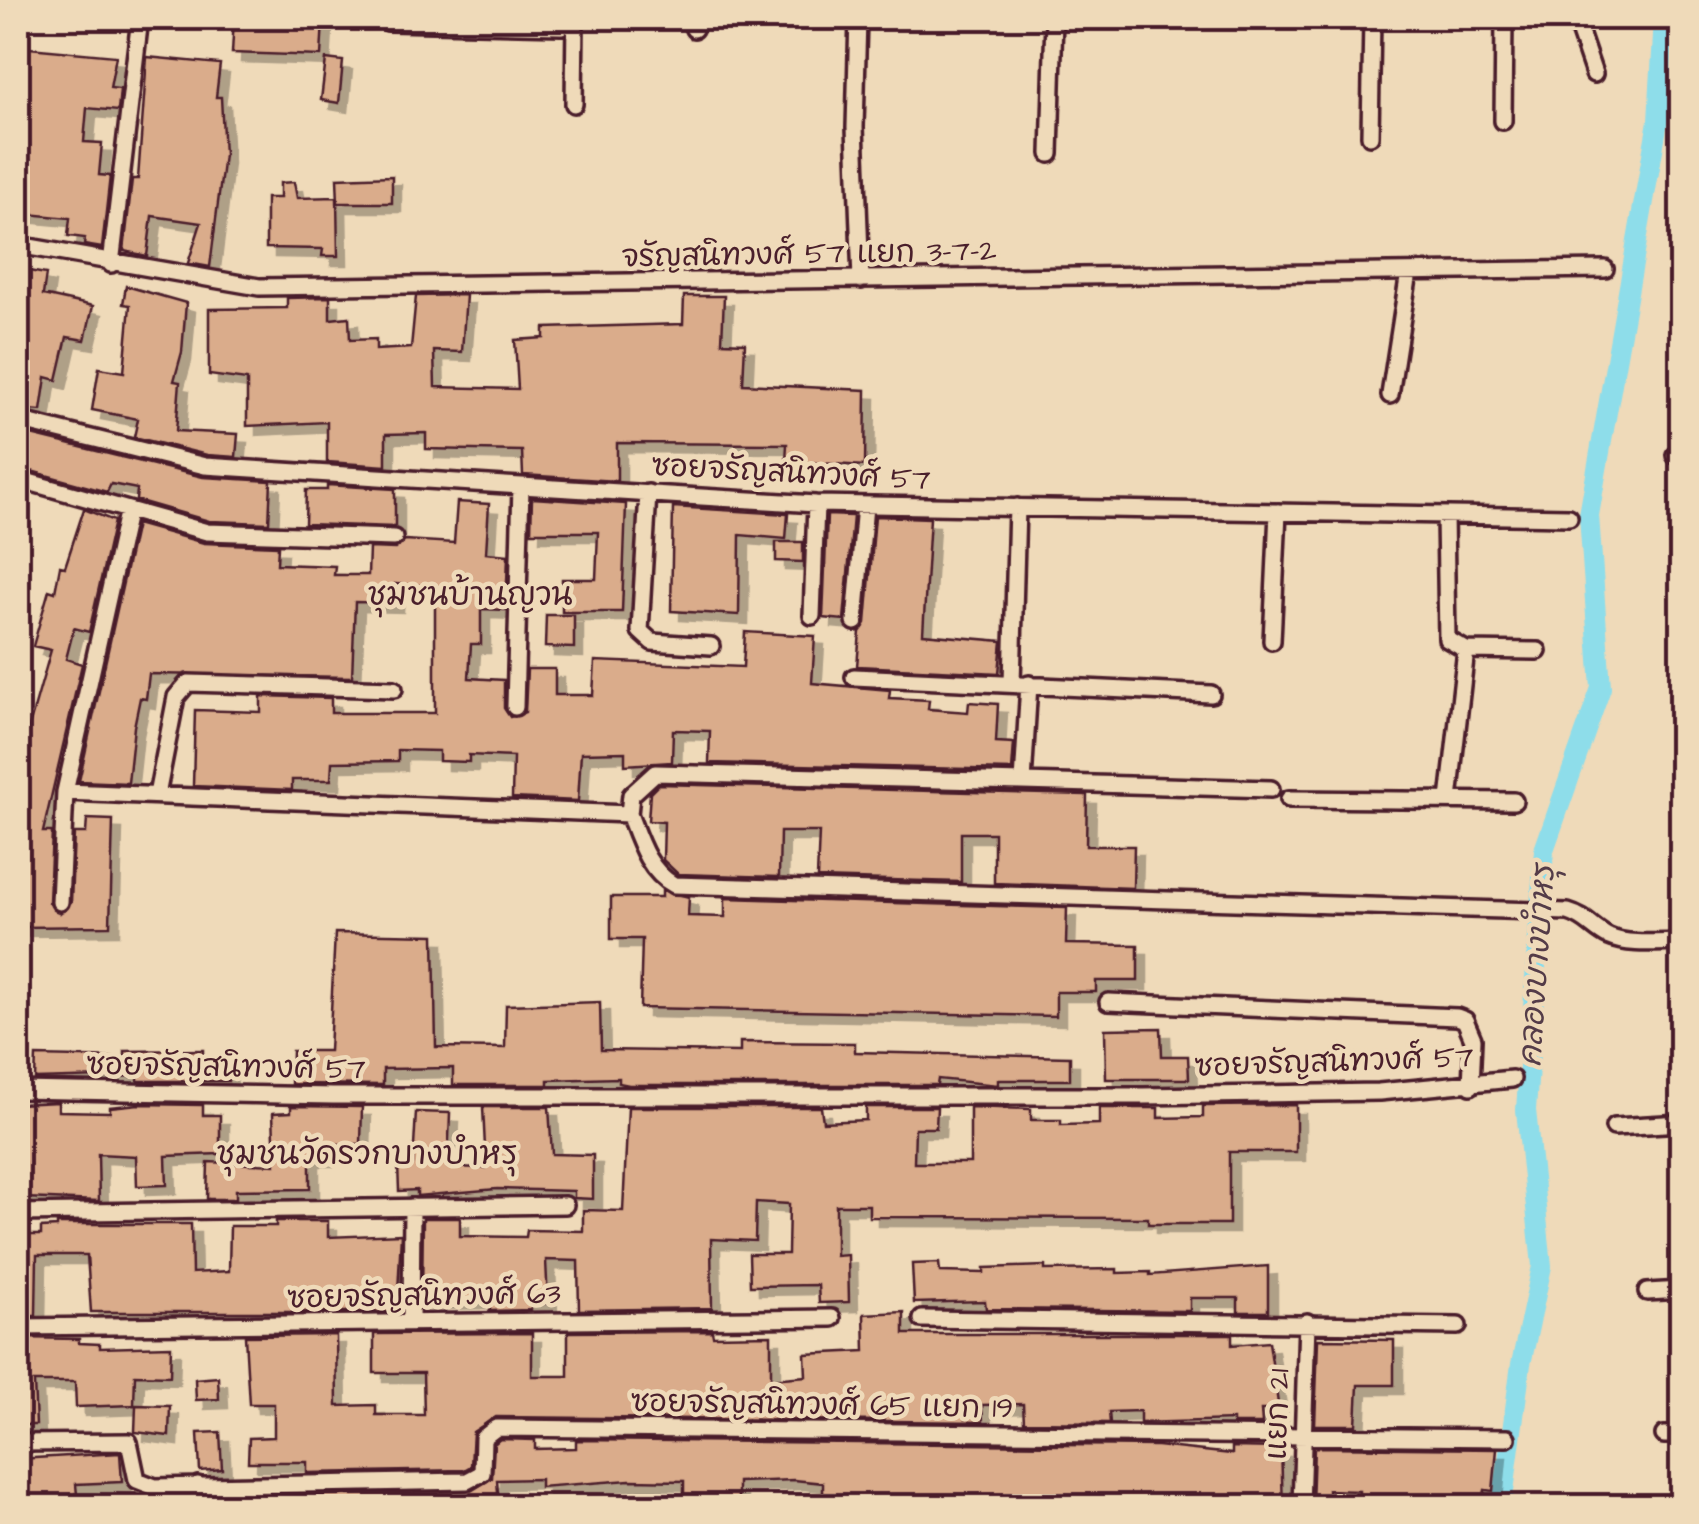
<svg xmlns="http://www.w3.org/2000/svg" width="1699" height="1524" font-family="'Architects Daughter','Playpen Sans Thai',sans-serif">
<defs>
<filter id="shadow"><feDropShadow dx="9" dy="9" stdDeviation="0" flood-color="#0004"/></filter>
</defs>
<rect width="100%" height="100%" fill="#efdab9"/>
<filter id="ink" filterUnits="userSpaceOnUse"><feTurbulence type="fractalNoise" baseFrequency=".01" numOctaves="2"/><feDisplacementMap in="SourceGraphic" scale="20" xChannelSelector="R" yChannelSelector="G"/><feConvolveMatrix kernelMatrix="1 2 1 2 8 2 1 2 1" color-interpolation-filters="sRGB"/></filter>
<g filter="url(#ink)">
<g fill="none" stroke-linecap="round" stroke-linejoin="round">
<path stroke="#8eddea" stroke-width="20" d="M1502,1506L1521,1364L1542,1266L1526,1110L1544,850L1601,688L1589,515L1658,121L1664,18"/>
</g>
<path fill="#daac8b" stroke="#4a1f2b" stroke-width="2.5" filter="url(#shadow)" d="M234,18L323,20L321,56L232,53Z
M18,47L116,56L110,88L120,89L118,111L87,108L84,142L102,143L99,175L110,176L102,248L84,245L85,238L68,236L70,218L18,213Z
M147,57L220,64L216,97H221L224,155L210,267L188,263L201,223L152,216L147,256L124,251L132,179H138Z
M326,59L343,61L339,103L321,100Z
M392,176V203H338L337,178Z
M294,182L297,198L337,197L338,256H322L323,249L266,248V198H280V183Z
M23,270L46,274L43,295L93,306L85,340L67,337L57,380L46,377L41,411L18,409V280Z
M126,286L186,303L182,352L174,381L180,382L176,431L238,434L236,457L207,455L134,437L138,419L92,410L99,368L124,372L130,305L123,304Z
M466,295L462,352L434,351L435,387L518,389L515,340L544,338V328L683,324L684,296H724L722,342L745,343L743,384L866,390L865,466L786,461L787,444L617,443V481L523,475L522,451L426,449V433L386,434V466L327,462V422L247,426V380L209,375V309L287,308V298L330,297V319L349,317L350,340L376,339V350L411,348L416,296Z
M27,434L203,477L271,481L269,523L209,521L136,500L137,489L111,484L107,492L31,471L18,466Z
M327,485L395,489V527L305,524L306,490H327Z
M532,498L626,504L622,612H562V579H596L598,532H531Z
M457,502L489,504L486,553L508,555L506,610L481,609V644H471L469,678L504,680V708L510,717L525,712L527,669H555V695H593L595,661L743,667L745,632L815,636L812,683L890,690L889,698L929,700L928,709L968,712L969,702L998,704L996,742L1014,743L1012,770L709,763L710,731L673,730L672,762L625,765V752L581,753L578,801L512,798L513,757L469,755V762L439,761V751L398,750V761L332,762L331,780H292V790L193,786L195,710L261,712V696L331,698V713H435V586L395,584L394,603L355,602L352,677L149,674L146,699L140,698L134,727L128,783L79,781L136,524L204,543L278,546L277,564L335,566L334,575H368L369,548L395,549L405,540L454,543Z
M673,507L788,514L786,539L740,535L739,615L671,611Z
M84,509L114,521L89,632L74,628L66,659L82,664L43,832H52L49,902L60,913L71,902L74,833H86L87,819L113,820L110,926L18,927V765L51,650L33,646L49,590L55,592L60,566L65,567Z
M827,515L853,516L844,620L823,618Z
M875,516L930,518L923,634L1002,641L999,673L857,666L860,632L866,623Z
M776,542H803V562L776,561Z
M546,615H574V648L545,647Z
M659,784L1087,795L1086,846H1134L1133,888L994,883V833H961V882L817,878L819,832H780L779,877L678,874L663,860L664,822L648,821L650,793Z
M662,890L689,897L688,916L725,917V898L1067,908L1066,944L1138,945V981H1096V992H1056V1016L640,1008L642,939H611V897H662Z
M335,933L434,935L436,1047L505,1048L506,1005L600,1002L601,1050L740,1052V1042L855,1043V1052L1070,1057V1080H998V1085L938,1079L937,1085H629L619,1083V1078L548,1080V1085H453V1068L383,1069V1085L291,1084L292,1051H329Z
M1161,1028L1162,1056H1188L1189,1079H1106L1105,1029Z
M203,1050V1060L227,1059L228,1081H138V1076L35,1079L36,1056L125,1058V1051Z
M58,1102V1111L110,1112V1107L139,1104L203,1105V1115H220V1154L166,1156L167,1185L137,1186L136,1156L98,1154L99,1201L24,1198V1162L18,1163V1104Z
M1296,1105V1152H1229V1224H1148V1218L869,1217V1205H836V1256L848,1255L849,1302L819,1303L818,1285L750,1286L749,1254H788L789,1204L756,1202L755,1241L711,1239L712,1308L579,1310L578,1261L546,1260L548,1303L531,1304V1310L490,1311V1299L422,1300L423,1218H460V1236L526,1237L527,1230L583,1231V1210L623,1211L628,1107H821L823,1122L866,1120V1107H937L936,1128H915L914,1163H970V1107L1031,1109V1120H1061V1125L1099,1124V1108H1158V1118L1203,1117V1106Z
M291,1106L362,1107L361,1144H324V1157H310V1189L236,1190V1199H207L208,1162L275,1165L273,1113L291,1112Z
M483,1107H549L552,1154L593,1155V1199L574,1198V1191L497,1189L417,1196V1190L399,1191L398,1164H413L416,1112L450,1113L448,1167L486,1168Z
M276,1221H328V1237L401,1234L397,1312H91L87,1255H37L36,1316H18V1235H41V1228L57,1227V1224H191L192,1273L229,1271L230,1226H276Z
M939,1263L940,1272L984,1273V1268L1045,1266V1270L1117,1269V1273L1150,1272V1275L1268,1266V1312H1238V1298H1190V1311L986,1309L985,1301L914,1303L912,1264Z
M904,1312V1334H1232V1345L1269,1342L1279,1410H1261L1262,1424H1233V1420L1140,1423V1411L1109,1412L1110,1423L1024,1422L1023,1404L982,1405L983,1422L496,1417L473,1432L471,1466L464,1470L307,1473V1462H248L249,1438L274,1437V1404H249L245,1336L336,1335L337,1406L376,1405V1415H424L423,1373H374V1334L532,1333V1376H568V1332L712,1331L713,1336L771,1335V1379L806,1376L805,1354L865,1351L864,1314Z
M18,1338L79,1339V1343L100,1344V1348L171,1346L170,1376L135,1375L134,1405L76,1407L75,1382H34L36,1425H18Z
M1318,1339L1394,1340V1385H1358L1356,1425H1315Z
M218,1377L219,1399L196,1400L195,1379Z
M136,1405L170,1406L169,1436L135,1432Z
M220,1432L222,1469L200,1471L198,1433Z
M500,1439L535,1440V1449L576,1448V1440L1157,1446L1232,1454V1447L1281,1448L1283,1506H823V1483L794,1480L738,1482V1506H684V1481L630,1480L540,1487V1479L497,1480L499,1506H309V1495L471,1491L492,1478L494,1444Z
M1314,1447L1497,1449L1493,1491L1485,1490L1482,1506H1359V1491L1328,1490L1329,1506H1312Z
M120,1453L122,1482L76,1484L78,1506H18V1459Z"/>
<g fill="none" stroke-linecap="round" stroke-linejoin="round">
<g stroke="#4a1f2b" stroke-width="22">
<path id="street" d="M858,18L855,127L861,280
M1575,18L1594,74
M388,22L561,26L573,21
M694,29V18
M574,104L575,18
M1503,121L1504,18
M1370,136L1372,18
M1050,154L1054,18
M18,245L259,287L1605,269
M111,264L140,18
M1390,395L1409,272
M18,420L205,466L554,488L816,504L1569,517
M1675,455L1682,456
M18,479L207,532L394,538
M648,493L640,631L652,642L711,646
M127,513L65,792L629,814C639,840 648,871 674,885L1568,912C1586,917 1593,929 1609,937C1629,946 1660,942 1682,942
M1445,515L1447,639L1466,650L1449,800
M812,616L816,504
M855,622L865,505
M1272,641L1278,512
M1466,650L1538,651
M854,677L1211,694
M1012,683L1017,507
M1029,684L1023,782L1271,789
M515,707L521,486
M157,795L176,697L188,683L394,689
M1289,799L1514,801
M629,814L631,795L655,773L1023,782
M60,902L65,792
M1108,1002L1457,1017L1465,1020L1473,1039L1471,1086
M18,1090L333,1096H1143L1379,1092L1512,1079
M1614,1127L1682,1123
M18,1213L565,1205
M1647,1292L1682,1290
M922,1319L1458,1326
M411,1323L412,1207
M18,1327L832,1318
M1664,1435H1682
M18,1443L129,1442L137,1480L155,1487L467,1481L482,1473L483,1438L496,1428L1507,1438
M198,1485L200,1506
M1301,1506L1307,1322"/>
</g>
<use href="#street" stroke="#efdab9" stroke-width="15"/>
</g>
</g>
<g text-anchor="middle" stroke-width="9" stroke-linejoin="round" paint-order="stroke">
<g font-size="30" fill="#4a1f2b" stroke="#efdab9">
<text transform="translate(809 253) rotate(-1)" y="10">จรัญสนิทวงศ์ 57 แยก 3-7-2</text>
<text transform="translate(791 472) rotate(3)" y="10">ซอยจรัญสนิทวงศ์ 57</text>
<text transform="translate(1334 1061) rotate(-2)" y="10">ซอยจรัญสนิทวงศ์ 57</text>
<text transform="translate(226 1066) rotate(1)" y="10">ซอยจรัญสนิทวงศ์ 57</text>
<text transform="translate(424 1295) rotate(-1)" y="10">ซอยจรัญสนิทวงศ์ 63</text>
<text transform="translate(822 1404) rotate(1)" y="10">ซอยจรัญสนิทวงศ์ 65 แยก 19</text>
<text transform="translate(1277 1414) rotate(-88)" y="10">แยก 21</text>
</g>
<g font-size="32" fill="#4a1f2b" stroke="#efdab9">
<text x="470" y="605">ชุมชนบ้านญวน</text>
<text x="367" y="1164">ชุมชนวัดรวกบางบำหรุ</text>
</g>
<g font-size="32" font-style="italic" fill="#543c48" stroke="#efdab9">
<text transform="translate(1536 966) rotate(-86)" y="11">คลองบางบำหรุ</text>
</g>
</g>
<rect width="1699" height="1524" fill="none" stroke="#efdab9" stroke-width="60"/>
<rect x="30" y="30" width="1639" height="1464" fill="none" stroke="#4a1f2b" stroke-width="4" filter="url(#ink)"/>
</svg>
